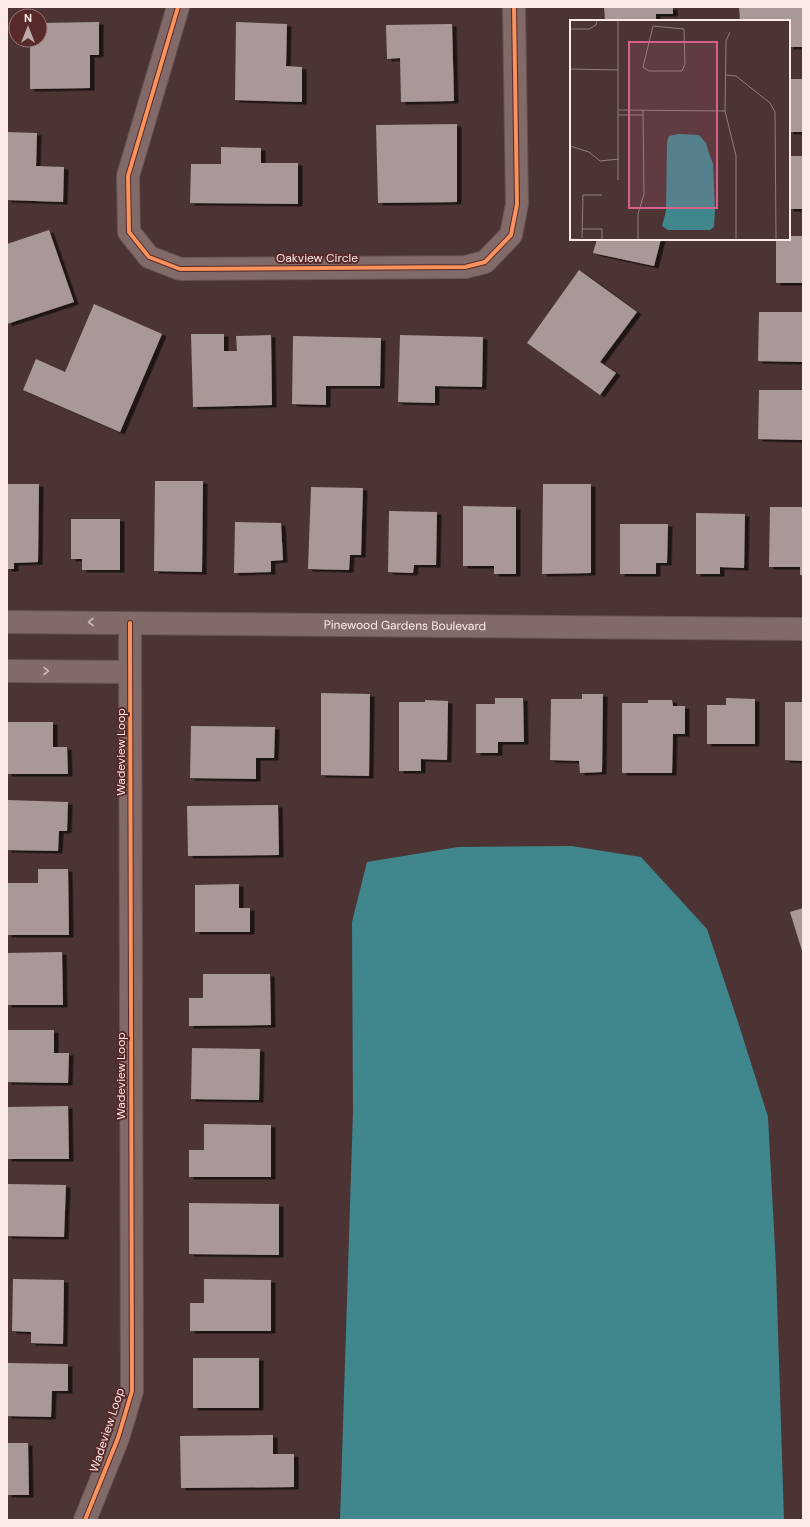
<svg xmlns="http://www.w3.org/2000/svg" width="810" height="1527" font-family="'DM Sans',sans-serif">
<defs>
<filter id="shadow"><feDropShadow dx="4.5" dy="2.5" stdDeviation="0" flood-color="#0009"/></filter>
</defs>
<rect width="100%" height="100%" fill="#4c3434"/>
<path fill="#3f878d" d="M571,846L641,857L707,929L737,1019L768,1117L776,1268L784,1520H340L353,1111L352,922L367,862L458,847Z"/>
<path fill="#a89898" filter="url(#shadow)" d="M604,7H673V14H656V21H605Z
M739,7H803V47H789V21H740Z
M99,22V55H90V88L30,89V40H40V23Z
M236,22L287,24L286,66L302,67V102L235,100Z
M452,24L454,101L401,102L400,58L387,59L386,25Z
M789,79H803V132H789Z
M457,124V202L378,203L376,125Z
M7,132L37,133L36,166L64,167L63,202L7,200Z
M221,147L261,148V163H298V204L190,203L191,164H221Z
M789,156H803V209H789Z
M49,230L74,302L7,324V244Z
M789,236H803V283H776V239H789Z
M597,239H661L654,266L593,253Z
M579,270L637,312L600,362L616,373L600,395L527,343Z
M94,304L162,334L120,432L23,390L36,359L65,372Z
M759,312H803V362L758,361Z
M191,334H224V351H237L236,336L271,335L272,405L193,407Z
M400,335L483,337L482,387L435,386V403L398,402Z
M293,336L381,338L380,386H326V405L292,404Z
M759,390H803V440L758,439Z
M155,481H203L202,572L154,571Z
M7,484H39L38,562L14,563V569H7Z
M543,484H591V573L542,574Z
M311,487L363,488L361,555H350L349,570L308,569Z
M463,506L516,507V574H494V566H463Z
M770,507H803V575H800V567H769Z
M389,511L437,512L436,565H414L413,573L388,572Z
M696,513L745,514L744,568L720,567V574H696Z
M71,519H120V570H82V559H71Z
M235,522L281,523L283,560L271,561V572L234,573Z
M620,524H668L667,563H656V574H620Z
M321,693L370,694L369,776L321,775Z
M582,694H603L602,772L580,773L579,761L550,760L551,699H582Z
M495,698H523L524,742H498V753H476V704H495Z
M726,698L755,699V744H707V705H726Z
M425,700L448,701L447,760L421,759V771H399V702H425Z
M648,700H672L673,706H685V734H673L672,773H622V703H648Z
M785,702H803V761L785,760Z
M7,722H53V747H67L68,774H7Z
M191,726L275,727L274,758H256V779L190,778Z
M7,800L68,802L67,831H59L58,851L7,850Z
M278,805L279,855L188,856L187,806Z
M38,869H68L69,935H7V883H38Z
M239,884V908H250V932H195V885Z
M803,908V954L790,912Z
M62,952L63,1005H7V953Z
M203,974H270L271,1025L189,1026V998H203Z
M7,1030H54V1053H69L68,1083L7,1082Z
M192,1048L260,1049L259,1100L191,1099Z
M68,1106L69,1159H7V1107Z
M204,1124L271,1125V1177H189V1150H204Z
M7,1184L66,1185L64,1237L7,1236Z
M189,1203L279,1204V1255L189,1254Z
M13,1279L64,1280L63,1344L31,1343V1332L12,1331Z
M204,1279L271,1280V1331H190V1303H204Z
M193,1358H259V1408H193Z
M7,1363L68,1364V1391H52L51,1417L7,1416Z
M273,1435V1454H294V1487L181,1488L180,1436Z
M7,1443H28L29,1495H7Z"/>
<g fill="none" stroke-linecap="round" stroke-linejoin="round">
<g stroke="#665352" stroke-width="24">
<g id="street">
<path d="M178,7L128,176L129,232L149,257L180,269L465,267L485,262L511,235L517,204L514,7"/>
<path id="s1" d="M7,622L803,629"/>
<path d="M7,671L130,672"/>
<path d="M85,1520L118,1438L132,1391L130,623"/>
</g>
</g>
<use href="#street" stroke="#826a69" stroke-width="22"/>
<g stroke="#572a29" stroke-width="6">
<path id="cycleway" d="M178,7L128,176L129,232L149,257L180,269L465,267L485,262L511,235L517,204L514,7
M85,1520L118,1438L132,1391L130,623"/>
</g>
<use href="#cycleway" stroke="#f8935d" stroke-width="4"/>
</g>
<defs><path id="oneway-chevron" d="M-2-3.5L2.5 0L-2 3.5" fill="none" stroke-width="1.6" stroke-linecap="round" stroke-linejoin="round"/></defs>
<g stroke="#cbb7b5">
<use href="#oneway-chevron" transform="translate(91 622) rotate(-180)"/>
<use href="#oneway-chevron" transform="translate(46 671)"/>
</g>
<g text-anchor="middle" stroke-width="4" stroke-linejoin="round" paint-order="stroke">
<g font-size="12" fill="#fceae8" stroke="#572a29">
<text x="317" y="262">Oakview Circle</text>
<text dy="4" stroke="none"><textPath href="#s1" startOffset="398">Pinewood Gardens Boulevard</textPath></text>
<text transform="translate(121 752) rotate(-90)" y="4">Wadeview Loop</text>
<text transform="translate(121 1076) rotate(-90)" y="4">Wadeview Loop</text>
<text transform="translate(107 1430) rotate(-72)" y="4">Wadeview Loop</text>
</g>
</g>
<g transform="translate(570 20)">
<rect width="220" height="220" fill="#4c3434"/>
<path d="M109,114L129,115L136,123L139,133L143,144L145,188L144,207L140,210H98L92,206L96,191L97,122L99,116Z" fill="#3f878d"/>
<path fill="none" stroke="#927d7c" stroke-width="1" d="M48,0V160M83,6L114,9L115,44L112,51H79L73,47ZM0,9H19L26,5L27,0M160,12L156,21L155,91L166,136V220M0,49L48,50M156,55L166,56L200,83L205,92L206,220M49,90L155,91M49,95H73M0,126L19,132L30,141L49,139M12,209H32V220M12,218L13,175H32M0,219L20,220M68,220V194L74,174L73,90"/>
<path fill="#d6628c" fill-opacity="0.15" stroke="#d6628c" stroke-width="2" d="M59,22H147V188H59Z"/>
<rect width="220" height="220" fill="none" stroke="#fceae8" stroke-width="2"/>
</g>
<rect width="810" height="1527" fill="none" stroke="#fceae8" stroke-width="16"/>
<g transform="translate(28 28)"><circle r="19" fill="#572a29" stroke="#997775"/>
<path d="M0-3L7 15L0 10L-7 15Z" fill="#beaaa9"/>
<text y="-6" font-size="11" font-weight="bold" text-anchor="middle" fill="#fceae8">N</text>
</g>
</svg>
